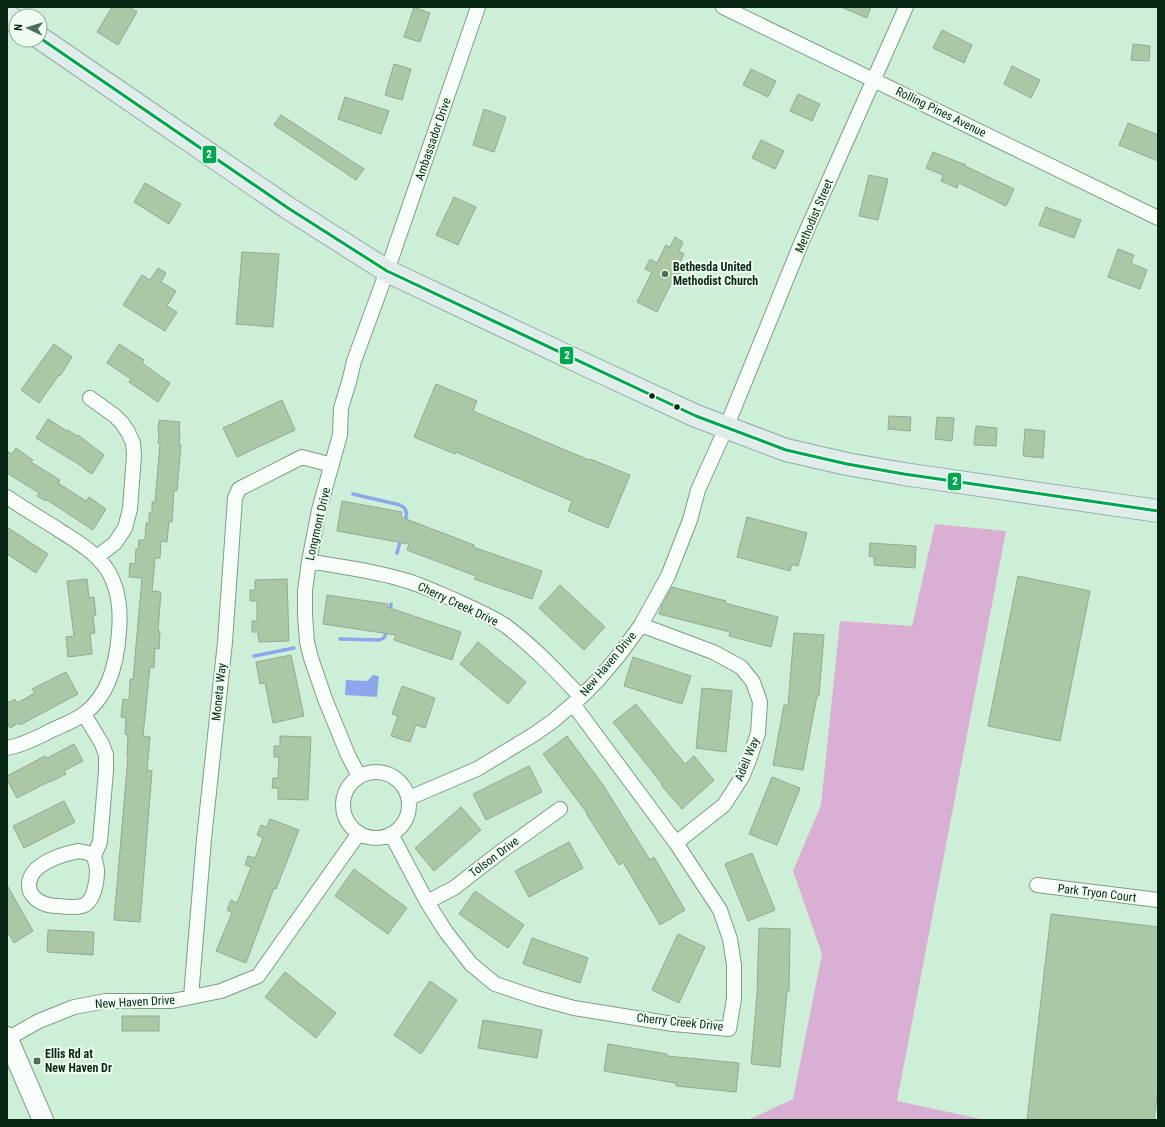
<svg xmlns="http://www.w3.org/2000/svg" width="1165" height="1127" font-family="'Roboto Condensed',sans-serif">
<rect width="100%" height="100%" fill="#cdefd7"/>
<path fill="#d9b0d4" d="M935,524L1006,531L897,1101L986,1120H748L793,1099L822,954L793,871L821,805L840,621L912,626Z"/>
<path fill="#8ea6eb" d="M373,675L379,676L377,697L345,695L346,680L367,681Z"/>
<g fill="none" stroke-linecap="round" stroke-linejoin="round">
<path stroke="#8ea6eb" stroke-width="3.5" d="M353,494L400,505C408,509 407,514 405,522
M397,553L401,538
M390,613L391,604
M340,639L379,640L384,638L387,631
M254,656L294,648"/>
</g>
<path fill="#abc7a6" stroke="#94aa93" d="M112,7H130L137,12L118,45L97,32Z
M414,7L430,13L420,42L404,37Z
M841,7H871L867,18Z
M942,30L972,45L964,63L933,48Z
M1133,44L1150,46L1149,61L1131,60Z
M394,64L411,69L402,100L385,95Z
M1012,66L1040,80L1031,98L1004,84Z
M751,69L776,81L768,97L743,85Z
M798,94L820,104L812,121L790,111Z
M345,97L389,111L381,134L338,119Z
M484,109L506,117L494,152L473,145Z
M281,115L364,169L356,180L274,125Z
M1128,123L1158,135V161L1119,145Z
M761,140L784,151L775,169L752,158Z
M933,152L966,165L965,166L1014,189L1006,206L959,183L957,188L941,181L943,175L926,168Z
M869,175L888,179L878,220L859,216Z
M145,183L181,204L169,224L134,202Z
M454,197L476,207L458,245L436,235Z
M1046,207L1081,220L1074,238L1039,225Z
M675,237L683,242L679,251L684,254L675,272L683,275L678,285L672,282L657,312L637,302L652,272L645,269L650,259L657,263L666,245L670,247Z
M1118,249L1134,255L1131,263L1147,270L1140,289L1108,277Z
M242,252L279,254L273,327L236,324Z
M158,268L166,273L161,282L176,291L167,306L177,312L165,331L123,305L142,275L150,280Z
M54,344L72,357L60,376L59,375L39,403L21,390Z
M119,344L144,360L142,363L170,383L158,402L129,382L131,379L107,363Z
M436,384L477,401L473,411L589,460L590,459L630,475L608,528L568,511L572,501L456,452L455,454L414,437Z
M282,400L295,430L237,457L223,428Z
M889,416L911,417L910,431L888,429Z
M937,417L954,418L952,441L935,439Z
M48,419L67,431L68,430L77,436L78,435L104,455L92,474L83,468V467L36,438Z
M159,420L180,422L179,434H180L179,445H181L177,491L174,490L172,522L169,521L167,542L161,541L160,558H155L152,591L161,592L158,631H160L159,649L155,648L154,668L150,667L143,736L150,737L147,770L152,771L140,922L114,920L128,756H127L128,735L125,734L126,718L121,717L123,699L129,700L130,679L133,680L142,578L129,577L130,563L135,564L136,549L138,550L139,540H145L146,523H149V513H152V502H155L160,443H158L159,432H158Z
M976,426L997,428L996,446L974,445Z
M1025,429L1045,431L1043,458L1023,456Z
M16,448L33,460L31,462L60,480L58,483L86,501L89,497L106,509L93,530L47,500L46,501L37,496L39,493L7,473V451L12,454Z
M342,501L402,512L401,517L474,545L473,547L542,571L532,599L474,579L476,576L407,550L409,544L337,531Z
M747,517L807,533L798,566L792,565L790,571L737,557Z
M7,527L48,554L36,573L7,554Z
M870,543L916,546L915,568L874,565V557L869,556Z
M1018,576L1090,591L1060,741L988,726Z
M87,579L89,598L94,597L96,615L93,616L95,633L90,634L92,654L68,657L66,637L74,636L67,581Z
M287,579L289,641L259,642L258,632H252V621H257V601H250V590H255V580Z
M560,585L605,627L584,650L539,608Z
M672,587L726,601L725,603L778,617L771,647L729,636L730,632L659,614L662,605Z
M327,595L388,604L387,607L461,632L452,660L394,640L396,635L323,624Z
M794,633L824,635L819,696H817L803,770L773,765L784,705H788Z
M478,642L526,682L508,704L460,664Z
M291,655L304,716L273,723L265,683L260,684L256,662Z
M633,657L691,676L682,704L624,686Z
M66,672L78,694L20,725L19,723L10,728L7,722V703L15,699L17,703L35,693L32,689Z
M402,686L435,698L425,728L416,725L410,742L391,736L398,716L392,714Z
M702,688L732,691L726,752L696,748Z
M636,704L685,764L694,756L714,780L682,809L661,785L662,784L613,722Z
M280,736L311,737L308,800L278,799V788H272L273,778H278L279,757H274V746H280Z
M567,736L603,785L650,860L654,857L685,910L660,925L623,862L619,865L586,813H587L543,754Z
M74,744L83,761L64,771L66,774L50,782V781L17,798L7,780V776L45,756L47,758Z
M529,766L542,792L486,820L473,794Z
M772,777L800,788L777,845L749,834Z
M64,801L75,822L24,848L13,826Z
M461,807L481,830L434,871L415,848Z
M270,819L299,830L276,889L274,888L246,963L216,951L232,913L227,910L231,900L237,903L251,867L245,865L248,856L255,858L263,838L257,835L261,825L267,827Z
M569,842L583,868L529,897L515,871Z
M752,853L775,910L748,921L725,864Z
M354,869L407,908L388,934L335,896Z
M7,885L33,931L14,943L7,931Z
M475,891L524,925L508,948L459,914Z
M1051,914L1158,927V1090L1154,1120H1027Z
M759,928L790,929L789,991H787L780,1067L751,1064L757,995Z
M48,930L94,932L93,955L47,952Z
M678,934L705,947L679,1003L652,990Z
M532,938L588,958L580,983L523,964Z
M285,972L336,1013L316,1038L265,997Z
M430,981L457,1000L421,1054L394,1035Z
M122,1016H159V1031H122Z
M483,1020L542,1030L537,1058L478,1048Z
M608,1044L667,1054V1056L739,1063L736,1092L676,1086V1083L604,1071Z"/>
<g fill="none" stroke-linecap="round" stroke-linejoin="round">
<g stroke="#7e9c88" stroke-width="16">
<path id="minor" d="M723,7L1158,218
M90,398L115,416L122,423L128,432L133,443L134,455L130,509L125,528L115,543L97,557
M7,497C23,508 40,518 56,528C74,540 93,550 106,568C119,587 121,609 119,632C117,662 110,694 85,713C75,721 63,725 52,730C37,738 23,745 7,748
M309,561C340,567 373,570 404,580C422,585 440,594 457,601C474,609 491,616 506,626C534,647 557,672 581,697
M641,625L713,652L741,667L753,682L760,702L758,733L749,760L742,777L724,805L676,843
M84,714L102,744L106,755V771L100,842L94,856
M343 805a33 33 0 1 1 66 0a33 33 0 1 1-66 0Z
M359,776L348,755L325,699L311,658L307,642L305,615V591L309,561L319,510L340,435L341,408L349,382L354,361L387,271L478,7
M409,798L477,769L533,735L553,721L581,697L598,680L620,654L641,625L668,576L690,520L698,490L726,428L802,241L906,7
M391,834L427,902L446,932L471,964L495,984L537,998L574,1008L673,1024L729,1029L734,999V965L730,939L720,910L676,843L573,704
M79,851L88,853L94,856C95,861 97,866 97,871C97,881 94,903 82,906C75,908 66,907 58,906C49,906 39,903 33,896C30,893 29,889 29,885C29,864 62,854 79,851Z
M1037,885L1158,900
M427,902L454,888L499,853L560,809
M191,997L204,839L225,642L235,498L239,489L302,457L332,465
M7,1039L39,1021L74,1007L106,1001H172L221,991L258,976L359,833"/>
</g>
<g stroke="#7e9c88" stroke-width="22">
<path id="secondary" d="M7,1037L43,1120"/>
</g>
<g stroke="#8eaea5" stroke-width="24">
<path id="primary" d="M7,15L16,22
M40,38L288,208L387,271L588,366L696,416L786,450L847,464L904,474L1158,511"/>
</g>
<use href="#minor" stroke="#f8fdf9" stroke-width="14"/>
<use href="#secondary" stroke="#f8fdf9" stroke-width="20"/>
<use href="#primary" stroke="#dfecea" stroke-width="22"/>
<g stroke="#eefcf1" stroke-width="6">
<path id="bus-1" d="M40,38L288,208L387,271L696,416L786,450L847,464L904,474L1158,511"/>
</g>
<use href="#bus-1" stroke="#00a651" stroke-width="3"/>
</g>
<g fill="#4d6e59" stroke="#eefcf1" stroke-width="1.5">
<circle cx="665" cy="274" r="4"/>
<rect x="33" y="1057" width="8" height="8" rx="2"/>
</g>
<g fill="#082815" stroke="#eefcf1" stroke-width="1.5">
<circle cx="652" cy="396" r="3.5"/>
<circle cx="677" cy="407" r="3.5"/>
</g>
<g text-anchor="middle" stroke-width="4" stroke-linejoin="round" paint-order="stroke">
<g font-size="12" fill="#082815" stroke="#eefcf1">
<text transform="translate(941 112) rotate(26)" y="4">Rolling Pines Avenue</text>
<text transform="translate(433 139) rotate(-71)" y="4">Ambassador Drive</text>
<text transform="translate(814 216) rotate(-67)" y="4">Methodist Street</text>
<text transform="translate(318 524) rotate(-77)" y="4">Longmont Drive</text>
<text transform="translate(458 604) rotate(25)" y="4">Cherry Creek Drive</text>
<text transform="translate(608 664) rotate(-50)" y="4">New Haven Drive</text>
<text transform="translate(219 692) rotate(-84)" y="4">Moneta Way</text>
<text transform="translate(747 759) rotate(-68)" y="4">Adell Way</text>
<text transform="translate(494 857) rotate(-37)" y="4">Tolson Drive</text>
<text transform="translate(1097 893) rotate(7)" y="4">Park Tryon Court</text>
<text transform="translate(135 1002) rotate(-3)" y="4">New Haven Drive</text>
<text transform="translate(680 1022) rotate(6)" y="4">Cherry Creek Drive</text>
</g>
<g font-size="12" font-weight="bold" fill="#082815" stroke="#eefcf1" text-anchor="start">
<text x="673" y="271">Bethesda United<tspan x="673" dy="14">Methodist Church</tspan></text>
<text x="45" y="1058">Ellis Rd at<tspan x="45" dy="14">New Haven Dr</tspan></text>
</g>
</g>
<g stroke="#eefcf1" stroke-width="1.5">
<rect x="202" y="145" width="15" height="19" rx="4" fill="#00a651"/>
<rect x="559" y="346" width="15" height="19" rx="4" fill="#00a651"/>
<rect x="947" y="472" width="15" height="19" rx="4" fill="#00a651"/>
</g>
<g font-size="11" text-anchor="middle" font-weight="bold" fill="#fff">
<text x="209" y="158">2</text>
<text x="567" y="359">2</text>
<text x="955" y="485">2</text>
</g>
<rect width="1165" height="1127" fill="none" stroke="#082815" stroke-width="16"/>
<g transform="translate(28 28) rotate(274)"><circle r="19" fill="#eefcf1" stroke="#92a799"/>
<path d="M0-3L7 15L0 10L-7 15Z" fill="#4d6e59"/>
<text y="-6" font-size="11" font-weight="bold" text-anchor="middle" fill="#082815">N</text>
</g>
</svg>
